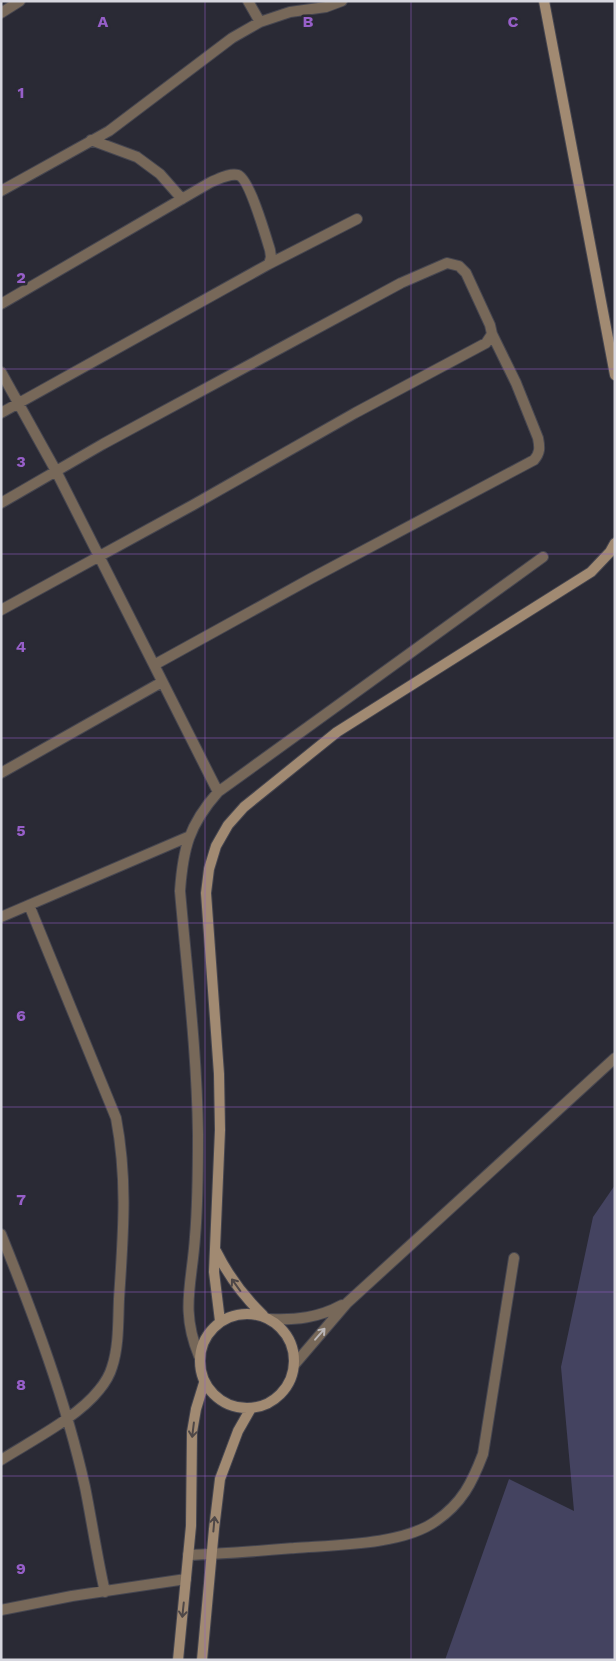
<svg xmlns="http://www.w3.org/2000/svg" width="616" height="1661" font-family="'Work Sans',sans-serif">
<rect width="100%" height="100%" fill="#2a2a35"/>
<path fill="#444360" d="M615,1185V1660H445L509,1479L574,1511L561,1367L593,1217Z"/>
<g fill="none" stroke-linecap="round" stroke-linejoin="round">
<g stroke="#464650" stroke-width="12">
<path id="street" d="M248,1L260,22
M1,13L20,1
M91,140L137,157L160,174L182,199
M1,191L109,131L232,38L260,22L290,12L326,7L342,1
M269,264L357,219
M1,304L211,182C219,179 229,173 238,175C249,178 266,237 270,250L271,257L269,264L1,413
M1,372L56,471L154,665L310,579L534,460C540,453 540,448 538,438L516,383L492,334
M1,503L103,444L401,283L447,263L459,266L466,273L490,325L492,334L486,343L355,413L193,505L1,610
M154,665L218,792
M1,773L162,682
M1,917L190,836
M1,1234C34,1316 66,1401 85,1487C92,1522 97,1557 105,1592
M270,1319C296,1320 318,1318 342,1305
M199,1356C180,1310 192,1284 195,1237C198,1203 198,1168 198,1134C197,1053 187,972 180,891C183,848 189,825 218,792L543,557
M294,1365L347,1303L615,1058
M1,1460C31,1441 78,1417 99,1390C104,1384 110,1374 112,1367C119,1346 118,1321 119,1299C123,1236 128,1181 116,1118L29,905
M188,1555C224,1554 259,1551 295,1548C335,1545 403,1545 436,1521C462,1503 472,1483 483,1454L514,1258
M1,1610L72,1596L186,1579"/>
</g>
<g stroke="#464650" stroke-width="12">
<path id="secondary" d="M544,1L615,375
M216,1251C228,1275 243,1296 263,1315
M200 1361a47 47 0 1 1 94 0a47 47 0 1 1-94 0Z
M220,1321L214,1272L220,1130L219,1074L206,893L209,869L216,846L228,825L244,807L337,732L591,572L610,552L615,543
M178,1660L191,1526L192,1432L196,1409L204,1383
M202,1660L214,1529L220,1479L238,1431L250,1410"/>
</g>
<use href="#street" stroke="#776859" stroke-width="10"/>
<use href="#secondary" stroke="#a18a72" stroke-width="10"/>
</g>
<defs><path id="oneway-shaft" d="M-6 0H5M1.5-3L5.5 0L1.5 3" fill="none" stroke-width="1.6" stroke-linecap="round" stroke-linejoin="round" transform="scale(1.25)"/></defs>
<g stroke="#4e4747">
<use href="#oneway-shaft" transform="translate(236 1285) rotate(-126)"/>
<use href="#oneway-shaft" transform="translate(193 1430) rotate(97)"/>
<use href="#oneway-shaft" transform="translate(214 1524) rotate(-85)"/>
<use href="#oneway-shaft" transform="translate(183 1610) rotate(96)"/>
</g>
<use stroke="#bab6b7" href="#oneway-shaft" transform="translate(320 1334) rotate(-49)"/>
<path fill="none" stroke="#975fc9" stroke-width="1" stroke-opacity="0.55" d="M205,1V1660M411,1V1660M1,185H615M1,369H615M1,554H615M1,738H615M1,923H615M1,1107H615M1,1292H615M1,1476H615"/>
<g font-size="16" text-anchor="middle" font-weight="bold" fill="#975fc9" stroke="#2a2a35" stroke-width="5" stroke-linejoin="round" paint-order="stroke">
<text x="103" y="27">A</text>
<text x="308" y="27">B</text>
<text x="513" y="27">C</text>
<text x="21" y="98">1</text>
<text x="21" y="283">2</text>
<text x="21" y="467">3</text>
<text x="21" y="652">4</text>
<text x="21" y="836">5</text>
<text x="21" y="1021">6</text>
<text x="21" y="1205">7</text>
<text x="21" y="1390">8</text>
<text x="21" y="1574">9</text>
</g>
<rect width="616" height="1661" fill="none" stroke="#d7d7df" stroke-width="5"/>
</svg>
